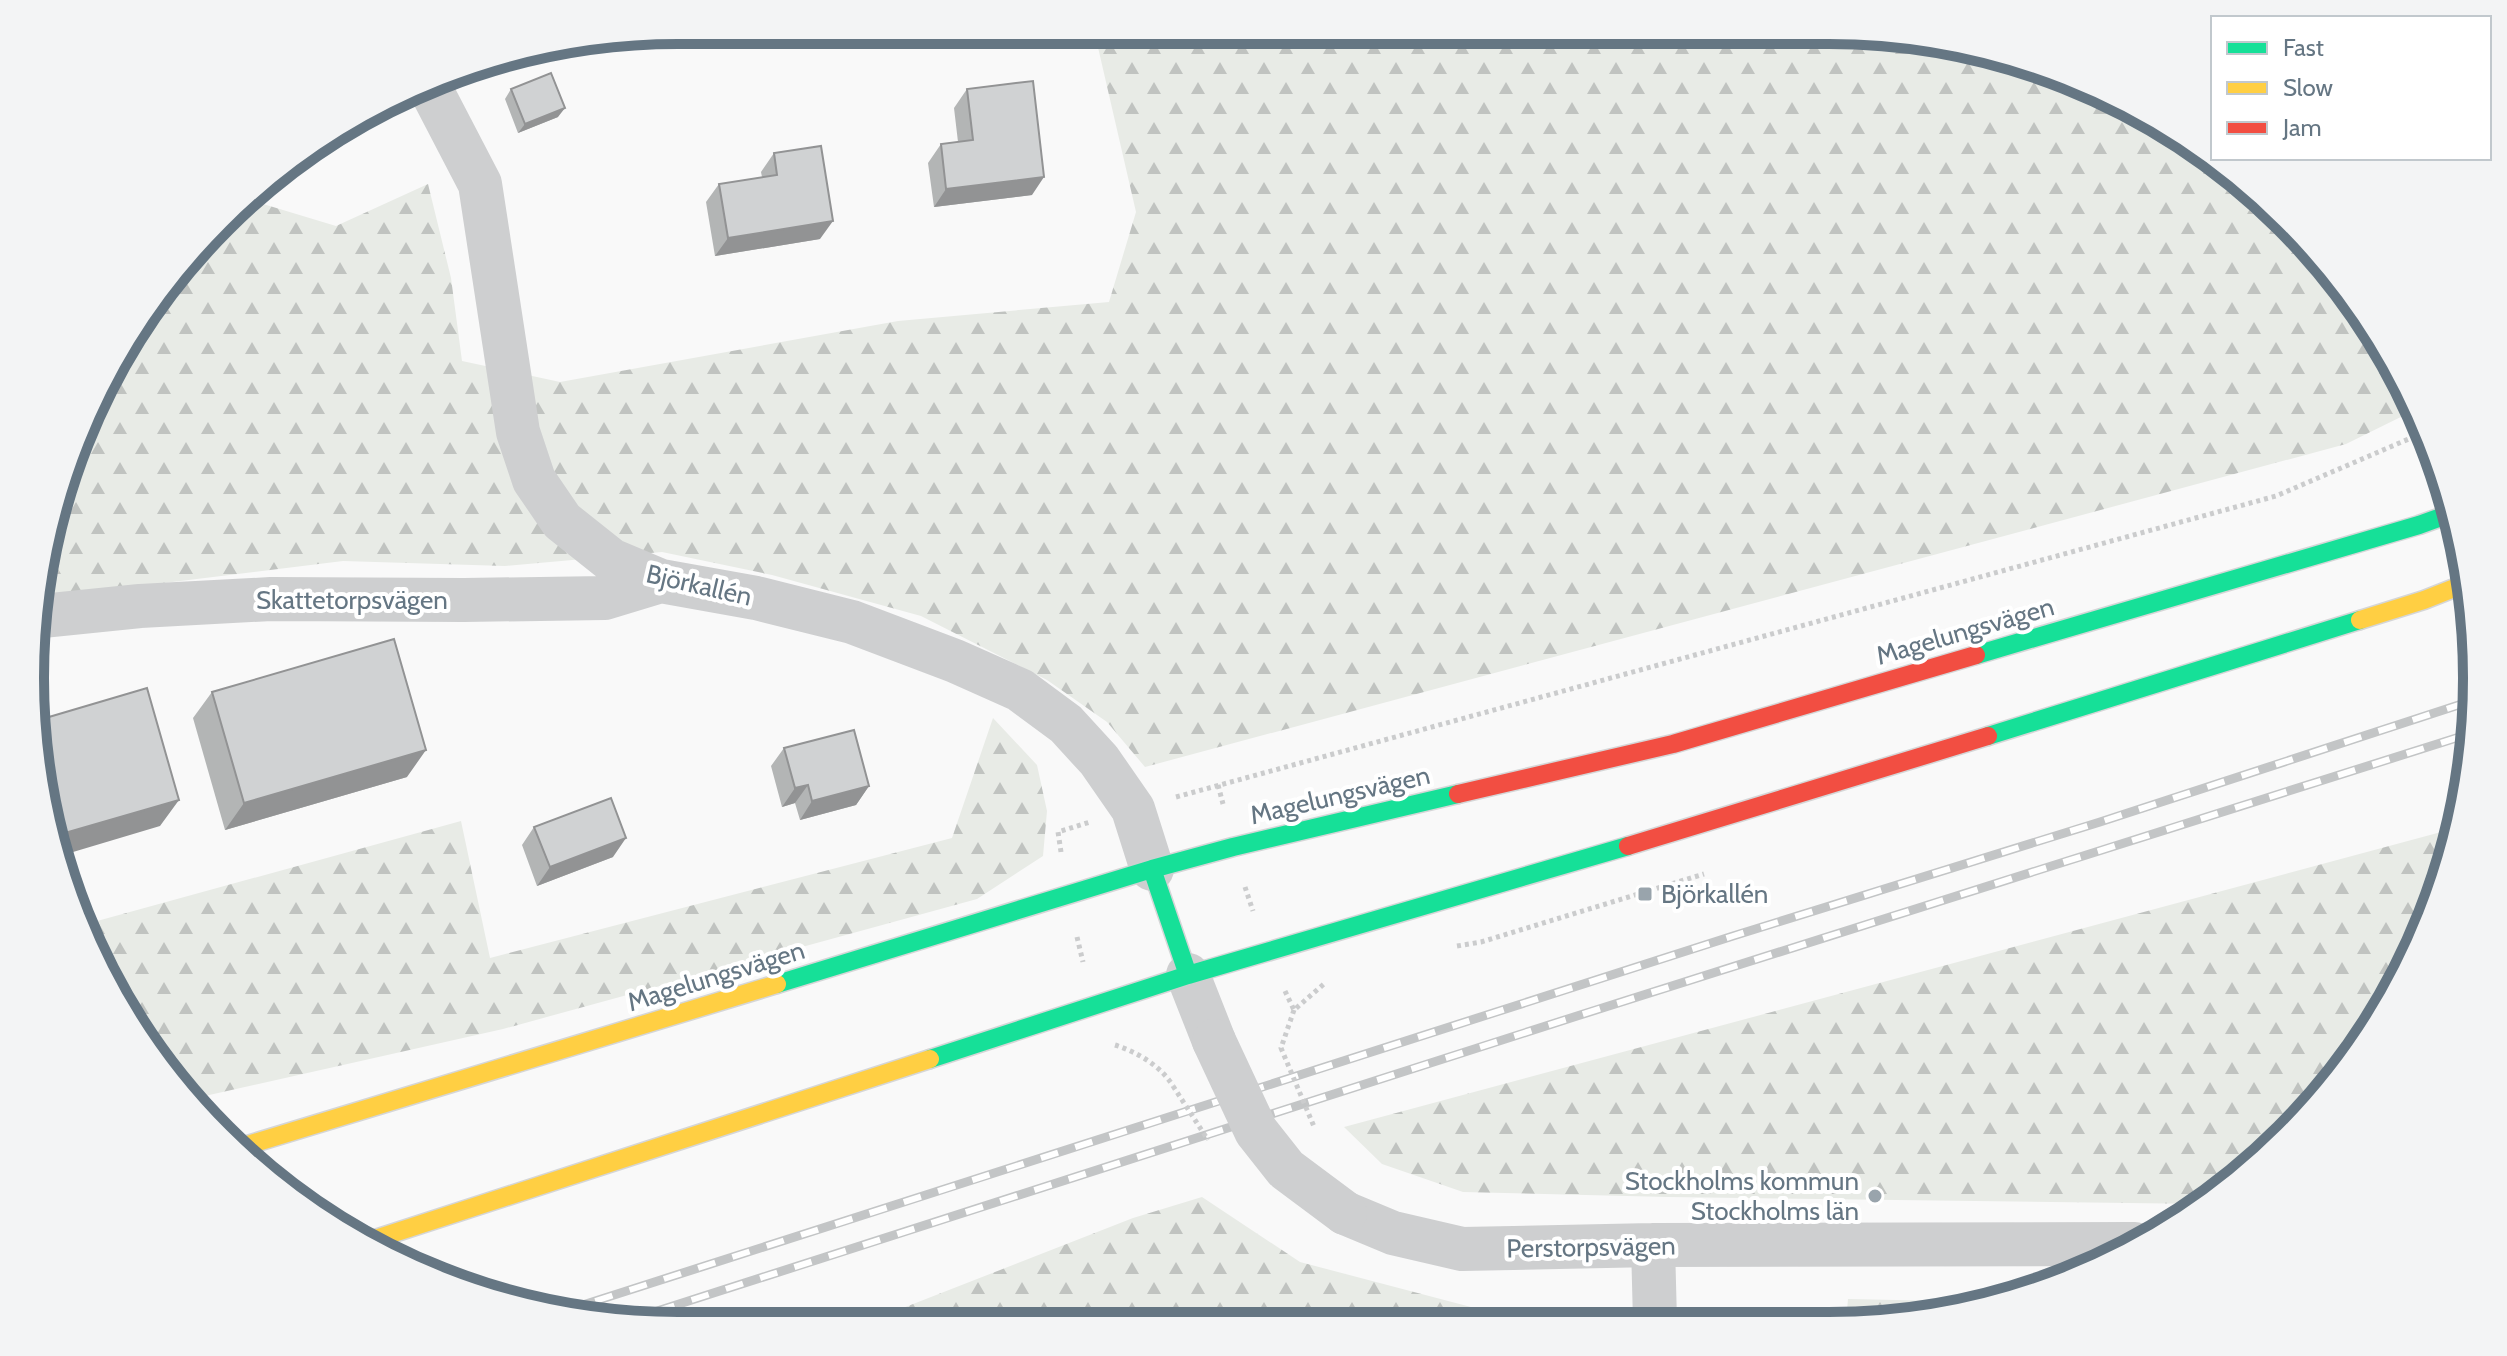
<svg xmlns="http://www.w3.org/2000/svg" width="2507" height="1356" font-family="Cabin,sans-serif">
<defs>
<pattern id="forest-firs" width="22" height="20" patternUnits="userSpaceOnUse" patternTransform="scale(2)"><rect width="22" height="20" fill="#e8ebe6"/><path d="M5 1l3.5 6h-7zM16 11l3.5 6h-7z" fill="#c0c3c0"/></pattern>
</defs>
<rect width="100%" height="100%" fill="#f9f9f9"/>
<path fill="url(#forest-firs)" d="M1094,30L1871,31L1997,52L2153,117L2256,191L2343,283L2410,391L2417,409L2346,444L1145,767L1107,722L1047,680L921,616L772,575L662,552L505,566L343,561L58,596L44,595L52,511L139,318L250,200L336,226L428,184L451,278L462,361L560,382L898,321L1109,302L1136,212Z
M993,718L1037,765L1047,811L1043,856L977,899L503,1029L187,1100L79,926L461,821L490,958L952,838Z
M2456,828L2443,886L2390,1002L2288,1136L2205,1204L1668,1197L1463,1192L1382,1164L1344,1127Z
M1202,1197L1300,1262L1528,1322L862,1324L1133,1218Z
M1848,1299L1994,1302L1913,1321H1846Z"/>
<g fill="none" stroke-linecap="round" stroke-linejoin="round">
<g stroke="#d5d6d7" stroke-width="21">
<path id="fast" d="M1976,655L2419,525L2455,512
M1988,736L2360,620
M1152,869L1188,975
M777,984L1152,869L1233,847L1458,794
M930,1059L1188,975L1628,846"/>
</g>
<g stroke="#d5d6d7" stroke-width="21">
<path id="slow" d="M2360,620L2424,600L2467,583
M241,1147L777,984
M363,1243L930,1059"/>
</g>
<g stroke="#d5d6d7" stroke-width="21">
<path id="jam" d="M1458,794L1673,744L1976,655
M1628,846L1988,736"/>
</g>
<path stroke="#cbcccd" stroke-width="5" stroke-dasharray="4 4" stroke-linecap="butt" d="M1218,785L1223,804
M1176,797L2276,496L2425,432
M1061,852L1058,832L1090,822
M1245,887L1253,911
M1077,937L1083,962
M1457,946L1481,942L1704,874
M1285,991L1294,1010L1325,983
M1115,1045C1137,1052 1161,1066 1173,1086"/>
<path stroke="#cecfd0" stroke-width="44" d="M429,86L480,184L518,432L534,480L562,521L611,560L661,581L756,598L852,622L955,661L1020,690L1066,724L1099,760L1133,809L1152,869
M42,616L140,606L271,599L464,600L605,598L661,581
M1188,975L1214,1041
M1345,1213L1393,1233L1462,1249L1653,1245L2135,1244
M1653,1245L1655,1321"/>
<use href="#fast" stroke="#16e098" stroke-width="18"/>
<use href="#slow" stroke="#ffcf43" stroke-width="18"/>
<use href="#jam" stroke="#f24e42" stroke-width="18"/>
<g stroke="#c3c5c6" stroke-width="9">
<path id="rail" d="M561,1312L1733,936L2100,822L2474,700
M623,1322L1577,1016L2472,733"/>
</g>
<use href="#rail" stroke="#fff" stroke-width="6" stroke-dasharray="18" stroke-linecap="butt"/>
<path stroke="#cbcccd" stroke-width="5" stroke-dasharray="4 4" stroke-linecap="butt" d="M1294,1010L1281,1048L1315,1129
M1173,1086L1208,1140"/>
<path stroke="#cecfd0" stroke-width="44" d="M1214,1041L1256,1131L1286,1169L1345,1213"/>
</g>
<path fill="#b3b5b5" d="M511,89L558,117L518,133L505,99Z
M967,89L1032,195L934,207L928,163L941,144L958,142L954,108Z
M774,153L820,239L715,256L706,202L719,184L762,177L761,172Z
M212,692L407,777L225,830L193,718Z
M784,748L869,786L856,805L800,820L795,803L782,807L771,766Z
M534,827L613,857L537,886L522,845Z"/>
<path fill="#929394" d="M565,108L558,117L518,133L525,124Z
M1044,177L1032,195L934,207L946,189Z
M833,221L820,239L715,256L728,238Z
M426,750L407,777L225,830L244,803Z
M808,785L795,803L782,807L795,788Z
M869,786L856,805L800,820L812,801Z
M179,800L160,826L63,855L58,835Z
M626,838L613,857L537,886L550,867Z"/>
<path fill="#d0d2d3" stroke="#929394" stroke-width="2" d="M551,73L565,108L525,124L511,89Z
M1033,81L1044,177L946,189L941,144L973,140L967,89Z
M821,146L833,221L728,238L719,184L777,175L774,153Z
M394,639L426,750L244,803L212,692Z
M147,688L179,800L58,835L32,722Z
M854,730L869,786L812,801L808,785L795,788L784,748Z
M611,798L626,838L550,867L534,827Z"/>
<g fill="#99a4ac" stroke="#fff" stroke-width="3">
<rect x="1637" y="886" width="16" height="16" rx="4"/>
<circle cx="1875" cy="1196" r="8"/>
</g>
<g text-anchor="middle" stroke-width="8" stroke-linejoin="round" paint-order="stroke">
<g font-size="26" fill="#657683" stroke="#fff">
<text transform="translate(699 585) rotate(13)" y="9">Björkallén</text>
<text x="352" y="609">Skattetorpsvägen</text>
<text transform="translate(1965 631) rotate(-16)" y="9">Magelungsvägen</text>
<text transform="translate(1340 795) rotate(-13)" y="9">Magelungsvägen</text>
<text transform="translate(716 976) rotate(-17)" y="9">Magelungsvägen</text>
<text transform="translate(1591 1247) rotate(-1)" y="9">Perstorpsvägen</text>
</g>
<g font-size="26" fill="#657683" stroke="#fff" text-anchor="start">
<text x="1661" y="903">Björkallén</text>
<text x="1859" y="1190" text-anchor="end">Stockholms kommun<tspan x="1859" dy="30">Stockholms län</tspan></text>
</g>
</g>
<path d="M0 0H2507V1356H0ZM678 44H1829A634 634 0 0 1 2463 678V678A634 634 0 0 1 1829 1312H678A634 634 0 0 1 44 678V678A634 634 0 0 1 678 44Z" fill="#f3f4f5" fill-rule="evenodd"/>
<path fill="none" stroke="#657683" stroke-width="10" d="M678 44H1829A634 634 0 0 1 2463 678V678A634 634 0 0 1 1829 1312H678A634 634 0 0 1 44 678V678A634 634 0 0 1 678 44Z"/>
<rect x="2211" y="16" width="280" height="144" fill="#ffffff" stroke="#c1c8cd" stroke-width="2"/>
<rect x="2227" y="42" width="40" height="12" fill="#16e098" stroke="#c1c8cd" stroke-width="2"/>
<text x="2283" y="56" font-size="24" fill="#657683">Fast</text>
<rect x="2227" y="82" width="40" height="12" fill="#ffcf43" stroke="#c1c8cd" stroke-width="2"/>
<text x="2283" y="96" font-size="24" fill="#657683">Slow</text>
<rect x="2227" y="122" width="40" height="12" fill="#f24e42" stroke="#c1c8cd" stroke-width="2"/>
<text x="2283" y="136" font-size="24" fill="#657683">Jam</text>
</svg>
